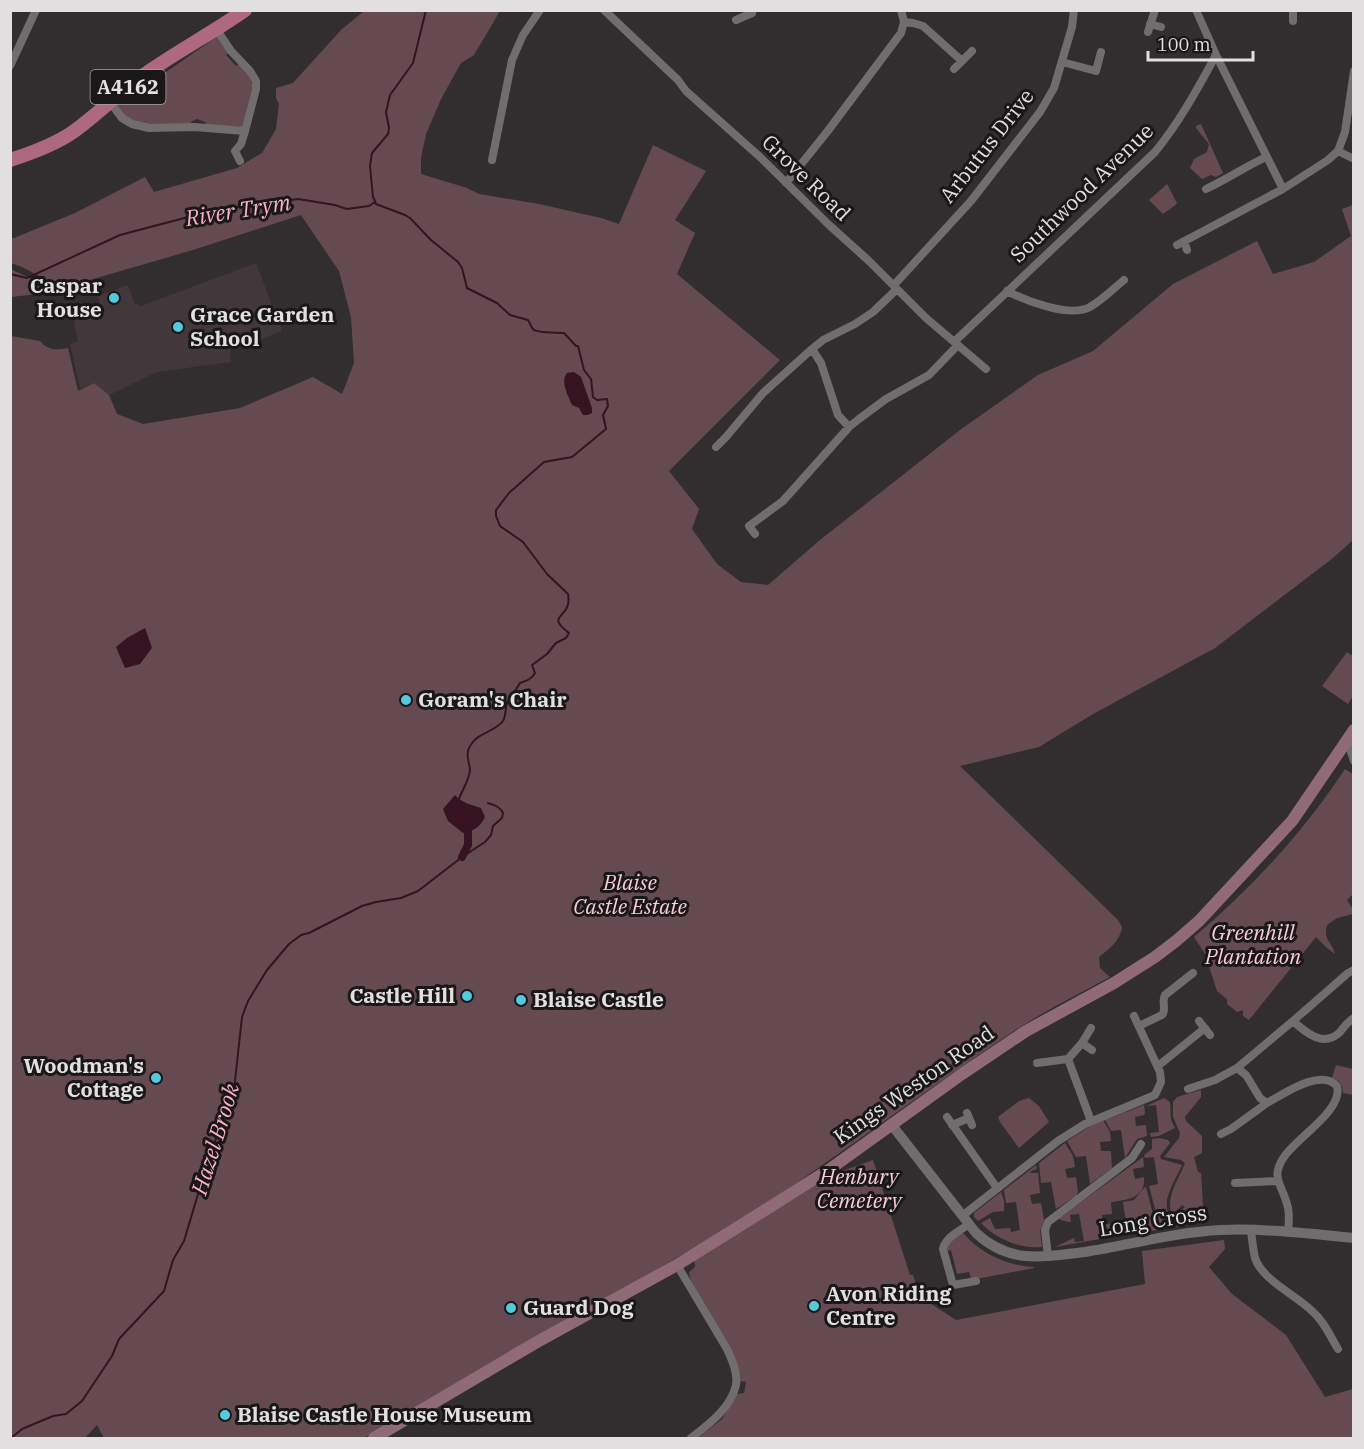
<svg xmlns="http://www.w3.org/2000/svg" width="1364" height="1449" font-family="'IBM Plex Serif',serif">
<rect width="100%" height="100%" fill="#322e30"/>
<path fill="#42373a" d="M256,263L282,331L249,344L230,347L231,362L157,372L109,395L94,383L80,389L70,344L78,341L74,323L76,316L89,314L100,310L101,307L98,296L128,285L134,303L141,306Z"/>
<path fill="#664a52" d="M364,11H500L474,55L461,63L441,99L426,134L421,158V174L467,188L479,194L539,204L601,218L619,224L653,145L706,171L675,220L695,233L677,274L780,360L669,471L699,509L692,529L717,564L741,582L768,585L820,540L960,430L1038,375L1093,351L1173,284L1257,241L1273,274L1314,262L1351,236L1342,209L1353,205V540L1333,558L1215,648L1093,714L1039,747L960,766L1118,920L1122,927C1120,941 1110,948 1099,957L1100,968L1110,977C1077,995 1042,1012 1011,1033C917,1096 827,1165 732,1226L364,1438H104L97,1425L85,1438H11V336L40,341C48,351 57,350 68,348L78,391L94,383L109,395L117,414L143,424L240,408L313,377L342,394L354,363L351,317L339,271L301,215L193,250L62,288L22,267L11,263L10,238H14L75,213L145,177L154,192L237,168L262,153L276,129L279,104L276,98V88L293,83L341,30Z
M218,36L229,52L226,55L236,66L239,64L247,72L253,84L242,127L207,126L205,122L197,119L192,121L190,124C172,124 140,129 126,117C123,114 120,110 117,106Z
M1201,124L1223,173L1216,177L1211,175L1202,179L1190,168L1194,159L1207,152L1209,144L1196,128V126Z
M1167,184L1177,203L1174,206L1163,214L1149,200Z
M10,269L56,290L47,293L11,297Z
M1347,652L1354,657L1353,696L1348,704L1322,686Z
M1345,769L1353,774L1354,893L1347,900L1353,909V914L1337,918L1327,925C1323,942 1332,941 1335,954L1327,948L1316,937L1249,1020L1243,1016V1010L1237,1012L1227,1004V999L1217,991L1209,966L1211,963L1194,937C1234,903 1271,866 1304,825C1319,807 1332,788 1345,769Z
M1336,1065L1353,1069V1095L1343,1093C1343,1085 1340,1080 1332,1078Z
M1201,1090V1097L1185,1117L1186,1121L1202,1136V1153L1194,1157L1198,1172L1201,1173L1204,1223L1173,1227L1177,1214L1185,1207L1182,1205L1172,1215C1165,1197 1179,1179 1185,1163L1181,1160L1164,1157L1179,1138L1180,1133L1173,1117V1102L1177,1097Z
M1029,1098L1039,1106L1049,1122L1019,1148L1000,1122L998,1117L1019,1101Z
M1164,1098L1170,1102L1171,1120L1175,1128L1159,1136L1151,1137L1150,1133L1159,1132L1156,1105L1146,1106Z
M1144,1105L1145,1113L1144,1115L1135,1117L1136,1126L1146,1125L1147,1136L1137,1139L1125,1158L1121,1130L1111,1131L1105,1120Z
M1103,1120L1110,1132L1111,1141L1100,1142L1101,1151H1111L1112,1168L1090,1184L1086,1156L1076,1157L1067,1141L1089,1127Z
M1159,1138L1168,1140L1170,1143L1160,1156L1161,1159L1182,1165C1175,1182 1159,1201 1171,1219L1169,1227L1160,1228L1149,1186L1158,1184L1154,1157L1145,1158L1144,1155L1152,1149V1139Z
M1065,1143L1073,1156L1075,1167L1065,1169L1067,1178L1076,1177L1078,1192L1076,1196L1056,1209L1051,1182L1041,1183L1039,1163Z
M1143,1157L1144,1167L1133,1169L1135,1179L1144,1177C1146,1198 1127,1200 1111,1202L1112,1214L1102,1215L1103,1225L1113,1223L1114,1231L1104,1232L1105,1238L1055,1247L1074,1238L1075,1242L1084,1241L1079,1214L1070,1215L1071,1222H1068L1058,1219Z
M873,1160L910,1275H913L919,1296L956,1320L1145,1284L1142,1251L1224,1240L1225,1249L1209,1267L1232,1294L1286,1335L1325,1397L1353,1389V1438H698L722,1419L736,1394L744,1393L746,1382L740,1381L690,1278L689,1272L695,1267L694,1259L831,1175Z
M1036,1165L1037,1169L1031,1171L1030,1173H1038L1040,1193L1030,1195L1032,1204L1041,1203L1044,1220L1040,1231L1042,1247C1020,1249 996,1239 981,1223L990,1218L995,1229L1010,1228L1011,1232L1020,1230L1016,1202L1006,1203L1004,1190Z
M1146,1187L1157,1230L1118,1236V1231L1127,1229L1123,1202L1134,1200L1144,1188Z
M1001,1192L1004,1201V1211L993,1212L978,1221L974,1217V1213Z
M962,1232C980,1253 1007,1266 1034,1267V1268L976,1279L971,1278L969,1272L957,1274L951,1250L947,1251V1244Z"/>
<path fill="#371220" d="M574,372L581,377L592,408V413L588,415H583L579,408L572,405C568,395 560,382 567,373Z
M145,628L152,648L140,664L125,668L116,647L127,638Z
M455,795C462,803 472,805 481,808L485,817C480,827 474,831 463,833L448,821L443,809Z"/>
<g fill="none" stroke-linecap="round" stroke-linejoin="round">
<path stroke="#371220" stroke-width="2" d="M375,201L376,204L405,215L410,218L431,240L458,262L462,268L467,288L497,303L510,315L528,320C530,323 531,327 533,329C538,334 557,332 564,333L576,346H578L584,370L591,379L593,397L597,400L607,399L608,406L603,415L606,429L572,457L544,462L509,493L496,510V516L500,526L523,542L547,574L568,594C573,620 543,613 569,633L566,638L556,643L547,654L532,665L535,673C532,679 526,681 520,683C516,690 511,696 507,703C505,709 506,717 503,721C495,732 478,732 470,746C465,754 469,761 470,769C470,779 462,790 459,799
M375,201L373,197L370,166L372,153L388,134L389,128L386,112L390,95L413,63L426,10
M10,274L27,278L120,235L215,210L298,199L335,205L347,209L369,206L375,202
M11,1438L22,1429L53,1416L66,1414L82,1401L112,1356L119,1339L164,1291L173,1260L184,1241L210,1154C217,1141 218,1127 223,1116C226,1110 230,1105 233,1099L242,1017L248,1001L267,970L289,944L301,935L309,933L362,906L376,902L401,898L418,891L462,857L485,842L491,835L493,826L502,818L503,813C500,807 495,805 488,803"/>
<path stroke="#371220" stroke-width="8" d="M462,857L468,845V832"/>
<path stroke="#716c6d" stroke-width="8" d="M604,10L678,80L686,91L760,157L828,224L869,261L926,318L986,369
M1196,10L1216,55L1283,189
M1293,10V21
M736,20L752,13
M904,22L913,23L923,26L962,61
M1150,24L1161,27
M1148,32L1155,10
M1062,62L1096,71L1101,52
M10,66L36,10
M954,69L972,51
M110,102L122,118L132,124L149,128L194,127L245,131L256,89V81L250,71L231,51L217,30
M1338,151L1354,159
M492,160L512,60L523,35L540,10
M240,161L235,151L241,144L245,131
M786,183L827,132L901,33L904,22L901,10
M1206,189C1227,179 1245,167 1266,157
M1184,241L1187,250
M1177,245L1283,189L1328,160L1338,151L1345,132L1354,71
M894,285L971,201L1040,112L1054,88L1072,27L1074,10
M1007,291C1026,301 1070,318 1090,307C1102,300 1113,289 1124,280
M955,341L1155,152C1179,123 1198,88 1216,55
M812,349L821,363L838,415L849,427
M716,447L726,437L763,393L812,349L823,340L855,324L873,312L897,289
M755,534L749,526L783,501L849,427L859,419L886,399L929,375L958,345
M1347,740L1354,761
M1199,1021L1210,1035
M1293,1021C1306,1033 1324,1048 1340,1032C1344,1027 1347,1022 1354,1018
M1139,1026L1162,1015C1167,1009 1161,1002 1165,995L1193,973
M1082,1043L1092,1050
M1068,1059L1091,1121
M1037,1063L1068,1059L1082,1043L1091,1028
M1158,1066L1205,1028
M1237,1068L1246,1075L1260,1098L1267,1103C1284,1094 1320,1068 1337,1086C1344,1110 1296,1138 1284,1157C1270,1177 1282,1185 1287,1204C1290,1213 1289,1223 1288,1232
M1188,1089L1215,1080L1237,1068L1293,1021L1348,973L1354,970
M967,1113L972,1125
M947,1117L997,1188
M952,1125L969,1118
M1221,1134L1231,1129L1267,1103
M1235,1183L1277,1181
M962,1216L1058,1141L1085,1124L1155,1095L1161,1082L1160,1072L1134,1016
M968,1225C959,1231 945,1238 943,1249L953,1285L976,1281
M1251,1230C1252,1239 1253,1249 1255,1258C1262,1280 1296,1295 1312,1311C1324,1321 1330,1336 1338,1349
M1048,1257L1045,1230L1048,1222L1132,1158L1141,1144
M677,1265L727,1349C732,1360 738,1373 736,1385C731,1408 708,1425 691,1438"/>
<path stroke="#716c6d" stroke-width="10" d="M891,1124L976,1233C990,1246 1006,1254 1025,1256C1045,1258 1065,1254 1085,1252C1130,1245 1175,1232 1221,1230C1265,1228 1310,1234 1354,1238"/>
<path stroke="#906a77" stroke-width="12" d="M374,1438L537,1342L677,1265L762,1212L830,1169L962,1074L1026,1031L1114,983L1155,957L1176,941L1199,921L1292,821L1354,730"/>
<path stroke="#ae6981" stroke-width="14" d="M10,160C32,153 54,145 73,132C97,115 117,94 141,77C174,53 211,34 245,10"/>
</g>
<g fill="#54cadd" stroke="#191718" stroke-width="2">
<circle cx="114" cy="298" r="6"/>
<circle cx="178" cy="327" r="6"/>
<circle cx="406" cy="700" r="6"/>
<circle cx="467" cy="996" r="6"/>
<circle cx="521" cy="1000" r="6"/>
<circle cx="156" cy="1078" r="6"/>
<circle cx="814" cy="1306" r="6"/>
<circle cx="511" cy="1308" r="6"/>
<circle cx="225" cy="1415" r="6"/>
</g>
<g text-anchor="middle" stroke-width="6" stroke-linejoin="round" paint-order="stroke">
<rect fill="#191718" stroke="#a6a3a4" stroke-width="1.5" x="90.5" y="70" width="75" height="34" rx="4.5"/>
<g font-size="20" font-weight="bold" fill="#e2dfe0">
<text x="128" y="94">A4162</text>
</g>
<g font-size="21" fill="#e2dfe0" stroke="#191718">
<text transform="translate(987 146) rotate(-52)" y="7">Arbutus Drive</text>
<text transform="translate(806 178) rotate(44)" y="7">Grove Road</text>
<text transform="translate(1082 193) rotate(-44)" y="7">Southwood Avenue</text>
<text transform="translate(914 1085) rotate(-35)" y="7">Kings Weston Road</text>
<text transform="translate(1153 1221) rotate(-9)" y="7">Long Cross</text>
</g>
<g font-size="21" font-weight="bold" fill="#e2dfe0" stroke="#191718" text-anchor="start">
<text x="102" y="293" text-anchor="end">Caspar<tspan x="102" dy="24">House</tspan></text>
<text x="190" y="322">Grace Garden<tspan x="190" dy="24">School</tspan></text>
<text x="418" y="707">Goram's Chair</text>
<text x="455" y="1003" text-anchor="end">Castle Hill</text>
<text x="533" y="1007">Blaise Castle</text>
<text x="144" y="1073" text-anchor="end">Woodman's<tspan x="144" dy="24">Cottage</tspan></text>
<text x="826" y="1301">Avon Riding<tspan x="826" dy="24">Centre</tspan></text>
<text x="523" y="1315">Guard Dog</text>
<text x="237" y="1422">Blaise Castle House Museum</text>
</g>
<g font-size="21" font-style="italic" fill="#facbd9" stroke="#191718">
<text x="630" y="890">Blaise<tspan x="630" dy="24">Castle Estate</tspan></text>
<text x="1253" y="940">Greenhill<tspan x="1253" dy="24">Plantation</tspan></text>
<text x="859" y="1184">Henbury<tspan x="859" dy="24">Cemetery</tspan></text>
</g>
<g font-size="22" font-style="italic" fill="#fdb2c9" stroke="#191718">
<text transform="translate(238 210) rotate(-9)" y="8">River Trym</text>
<text transform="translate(215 1139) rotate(-73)" y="8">Hazel Brook</text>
</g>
</g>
<rect width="1364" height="1449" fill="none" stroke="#e2dfe0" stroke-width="24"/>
<path d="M1148 51v9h105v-9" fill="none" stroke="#e2dfe0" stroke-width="3"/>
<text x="1157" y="51" font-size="18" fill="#e2dfe0" stroke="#191718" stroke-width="4.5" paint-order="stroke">100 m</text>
</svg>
